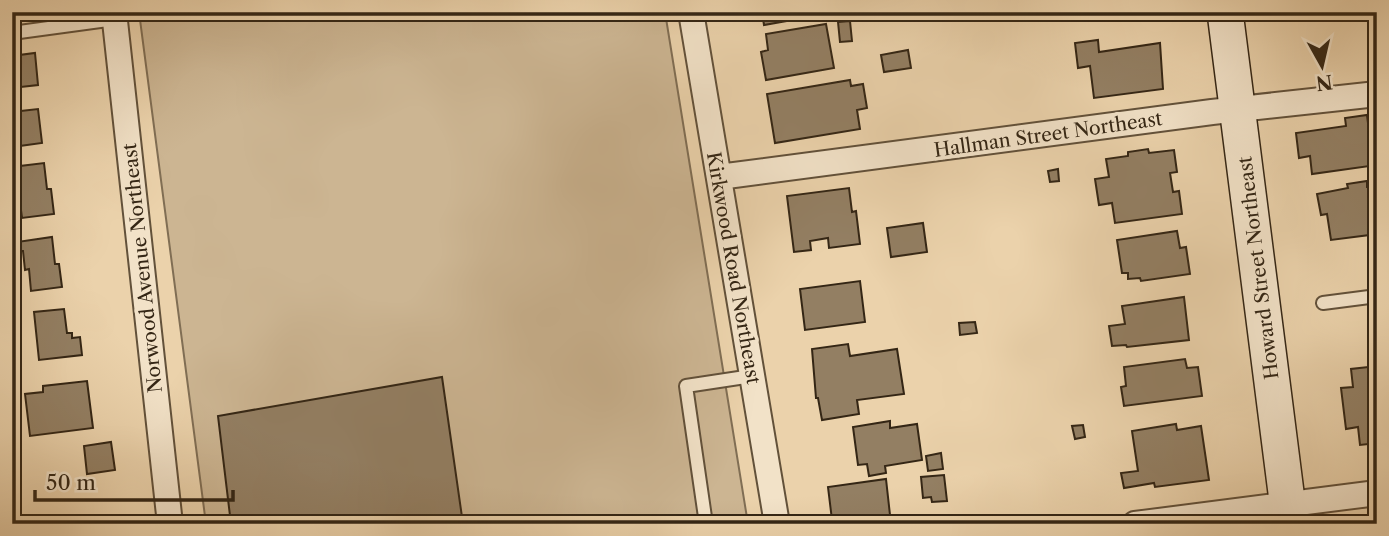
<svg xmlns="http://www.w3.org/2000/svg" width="1389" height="536" font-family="'Libre Caslon Text',serif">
<rect width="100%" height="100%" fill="#ebd2ab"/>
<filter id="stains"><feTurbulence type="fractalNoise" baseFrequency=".00286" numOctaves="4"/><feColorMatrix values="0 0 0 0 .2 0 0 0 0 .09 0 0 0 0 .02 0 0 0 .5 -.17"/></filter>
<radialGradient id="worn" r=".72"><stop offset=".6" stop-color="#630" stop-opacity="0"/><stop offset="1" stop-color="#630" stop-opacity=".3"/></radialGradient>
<path fill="#ccb592" stroke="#806e54" stroke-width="2" d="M139,12H665L748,524H206Z"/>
<path fill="#937f63" stroke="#342615" stroke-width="2" d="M762,12H825L826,14L764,25Z
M850,21L852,41L840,42L838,22Z
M826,24L834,68L766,80L761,52L768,50L766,34Z
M1098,40L1099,52L1160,43L1163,89L1094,98L1090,66L1078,68L1075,43Z
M908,50L911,68L884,72L881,55Z
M35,53L38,85L12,88V56Z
M850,80L851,86L863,84L867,108L857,110L860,129L775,143L767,94Z
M38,109L42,143L12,147V112Z
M1367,115L1368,123L1377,121V165L1312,174L1310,156L1299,158L1296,133L1346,126L1345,118Z
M1148,149L1149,153L1174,150L1177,172L1170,173L1173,192L1179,191L1182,214L1115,223L1112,203L1099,205L1095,179L1109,177L1106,159L1128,156V152Z
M44,163L47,189H51L54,214L22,218L18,187L12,188V167Z
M1058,169L1059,181L1050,182L1048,171Z
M1367,181V187L1377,186V234L1331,240L1327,214L1321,215L1317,194L1348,188L1347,184Z
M849,188L852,212L856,211L860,244L829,248L828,238L810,241L811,250L794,252L787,196Z
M923,223L927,252L891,257L887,228Z
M1177,231L1180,248L1186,247L1190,274L1141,281L1140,278L1128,279V273H1122L1117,240Z
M52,237L55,264H59L62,287L31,291L29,269L25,270L23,251H18L17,242Z
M860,281L865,322L805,330L800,289Z
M1184,297L1189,340L1127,347L1126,345L1112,346L1109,326L1125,324L1122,306Z
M64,309L67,333H72V338L80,337L82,355L39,360L34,312Z
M975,322L977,333L960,335L959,323Z
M848,344L850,356L897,349L904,394L857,400L859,414L822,420L818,398H816L812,349Z
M1185,359L1187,368L1198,367L1202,396L1124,406L1121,387L1126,386L1124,367Z
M1377,366V443L1360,445L1358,427L1346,429L1341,388L1353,387L1351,369Z
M442,377L463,524H231L218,416Z
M87,381L93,428L30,436L25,394L43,392V386Z
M890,421V428L917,424L922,460L885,466L886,473L869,476L867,464L858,465L853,427Z
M1176,424L1177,430L1201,426L1209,480L1155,487L1154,483L1124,488L1121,473L1138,471L1132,431Z
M1083,425L1085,437L1075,439L1072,426Z
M111,442L115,470L87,474L84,446Z
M941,453L943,469L928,471L926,456Z
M944,475L947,501L932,502L931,497L923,498L921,477Z
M886,479L891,524H829L828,521L832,520L828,487Z"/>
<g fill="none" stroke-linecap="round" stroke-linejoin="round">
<g stroke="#62513a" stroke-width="16">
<path id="lane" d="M12,33L115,19
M1323,303L1377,296
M706,524L686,386L752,376"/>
</g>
<g stroke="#62513a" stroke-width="28">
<path id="street" d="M114,12L170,524
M691,12L777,524
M719,177L1212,112L1377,94
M1135,524L1377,493"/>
</g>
<g stroke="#342615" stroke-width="38">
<path id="secondary" d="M1225,12L1290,524"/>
</g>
<use href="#lane" stroke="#f2e2c8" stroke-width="12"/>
<use href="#street" stroke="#f2e2c8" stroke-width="24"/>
<use href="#secondary" stroke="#f2e2c8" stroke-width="35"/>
</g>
<g text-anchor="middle" stroke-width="7" stroke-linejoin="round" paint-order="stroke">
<g font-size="19" fill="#342615" stroke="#f2e2c8">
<text transform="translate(1048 134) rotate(-8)" y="7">Hallman Street Northeast</text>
<text transform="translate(142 268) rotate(-96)" y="7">Norwood Avenue Northeast</text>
<text transform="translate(734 268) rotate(80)" y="7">Kirkwood Road Northeast</text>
<text transform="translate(1258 268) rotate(-97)" y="7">Howard Street Northeast</text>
</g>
</g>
<rect width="1389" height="536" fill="none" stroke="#ebd2ab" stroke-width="42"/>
<rect x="14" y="14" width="1361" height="508" fill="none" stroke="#342615" stroke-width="3.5"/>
<rect x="21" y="21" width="1347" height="494" fill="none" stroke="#342615" stroke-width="2"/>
<g transform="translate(1322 66) rotate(172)" stroke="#f2e2c8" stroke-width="5" paint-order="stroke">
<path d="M0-5L12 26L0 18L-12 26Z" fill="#342615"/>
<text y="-10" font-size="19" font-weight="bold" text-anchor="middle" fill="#342615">N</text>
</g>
<path d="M35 490v10h198v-10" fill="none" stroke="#342615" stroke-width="3.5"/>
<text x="46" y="490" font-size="21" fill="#342615" stroke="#f2e2c8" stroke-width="5" paint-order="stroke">50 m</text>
<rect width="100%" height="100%" filter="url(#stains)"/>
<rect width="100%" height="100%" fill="url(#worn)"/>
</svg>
